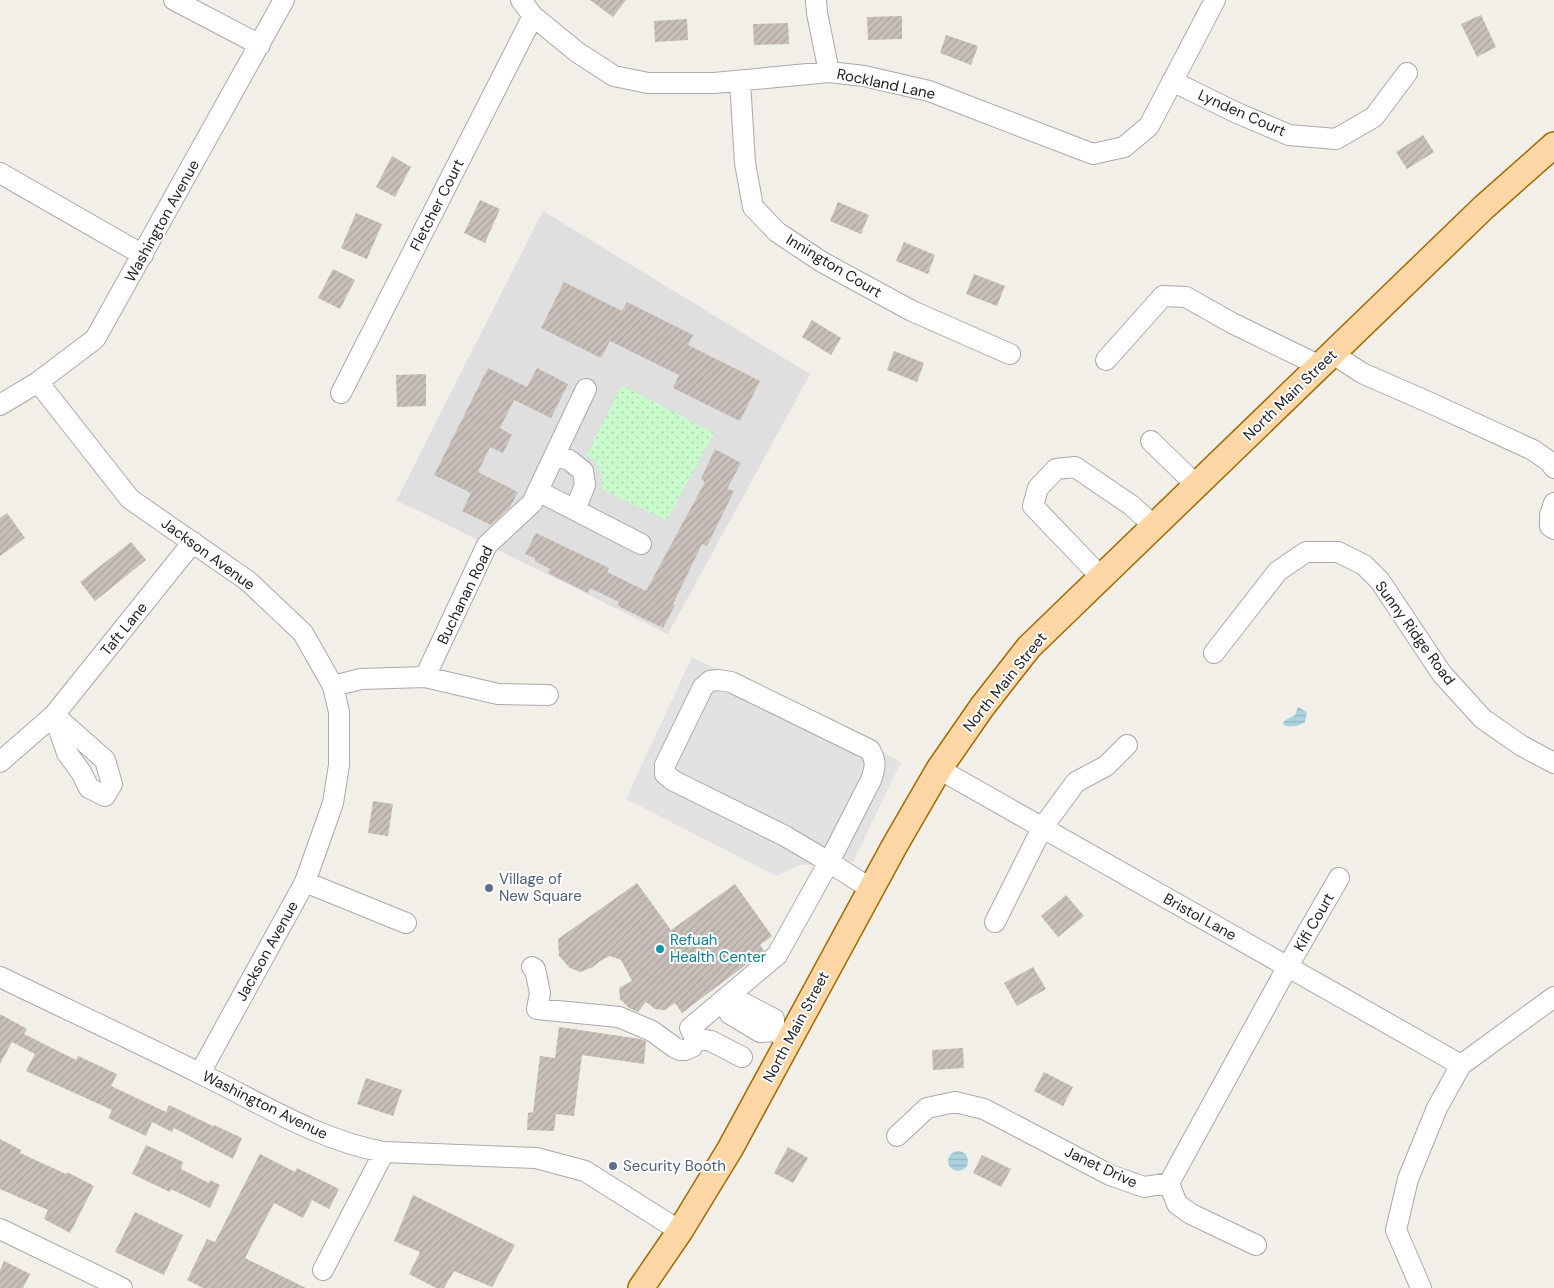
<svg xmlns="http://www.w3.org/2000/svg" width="1554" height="1288" font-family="'DM Sans',sans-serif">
<defs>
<pattern id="park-dots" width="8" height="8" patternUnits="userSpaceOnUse" patternTransform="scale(1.25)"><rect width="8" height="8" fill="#c8facc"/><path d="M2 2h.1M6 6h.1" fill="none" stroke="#acd6af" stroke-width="1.8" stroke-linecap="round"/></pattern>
<pattern id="water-rules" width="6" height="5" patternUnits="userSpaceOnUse" patternTransform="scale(1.25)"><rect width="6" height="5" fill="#aad3df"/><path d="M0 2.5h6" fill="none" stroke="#92b5bf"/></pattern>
<pattern id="building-hatch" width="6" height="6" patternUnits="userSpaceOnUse" patternTransform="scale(1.25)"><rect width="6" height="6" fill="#c7bfb8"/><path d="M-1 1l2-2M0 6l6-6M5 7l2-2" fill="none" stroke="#aba49e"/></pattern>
</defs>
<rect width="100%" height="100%" fill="#f2efe9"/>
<path fill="#e0dfdf" d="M543,211L810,374L668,634L409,506L396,501Z"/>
<path fill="url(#park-dots)" d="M622,385L714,433L667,520L603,490L601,475L595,460L586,456Z"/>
<path fill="#e2e2e2" d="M692,657L901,762L853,862L800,865L776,876L626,799Z"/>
<path fill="url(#water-rules)" d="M1298,707L1307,712L1305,722C1299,726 1289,729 1283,724L1284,721L1295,715Z
M948 1161a10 10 0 1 1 20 0a10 10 0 1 1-20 0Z"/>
<path fill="url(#building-hatch)" d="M590,0H626L613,17Z
M1481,15L1496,47L1477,57L1461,24Z
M902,16V39L868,40L867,17Z
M687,19L688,40L655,42L654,21Z
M788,23L789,44L754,45L753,24Z
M946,35L978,46L971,65L940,53Z
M1423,135L1434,152L1407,169L1396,152Z
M392,156L411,167L395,197L376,187Z
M480,200L500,209L485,243L464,233Z
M838,202L869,215L861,234L830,221Z
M356,213L382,224L367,259L341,248Z
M904,242L935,255L928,274L896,261Z
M333,269L355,280L340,309L318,298Z
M974,274L1005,286L997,306L966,294Z
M564,282L622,311L627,302L693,335L688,345L760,381L740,421L673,388L679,375L610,341L601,358L541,328Z
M812,320L841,338L831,355L802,337Z
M894,351L924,363L917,382L887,370Z
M488,368L527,387L537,368L568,384L551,418L514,400L500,428L512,435L503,453L490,447L478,472L518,492L510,507L491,525L462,511L471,493L434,475Z
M426,374V406L397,407L396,375Z
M715,449L741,463L727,489L734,491L707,546L702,544L673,604L675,605L663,628L618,606L619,602L590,588L588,593L548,573L550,569L535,561V558L525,554L536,533L609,568L607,572L646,591L705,482L701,479Z
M7,513L25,538L0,556V518Z
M131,542L146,560L95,601L80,582Z
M373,801L393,804L388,836L368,833Z
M637,883L671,930L735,884L772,936L760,945L764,951L682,1013L675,1003L665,1010L655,1009L646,1002L638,1012L629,1008L620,999L619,988L632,981L621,960L610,956L600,961L593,967L580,972L570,968L559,956L558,939Z
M1066,895L1084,916L1058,937L1041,916Z
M1033,967L1046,989L1017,1006L1004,983Z
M0,1014L27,1029L24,1034L76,1060L78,1056L117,1074L111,1086L166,1112L169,1105L213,1126L214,1125L242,1138L233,1159L174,1128L172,1132L152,1122L146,1136L108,1118L112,1110L26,1071L35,1054L12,1042L0,1064Z
M559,1027L640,1039L646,1041L644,1064L582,1055L574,1116L556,1114L554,1131L527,1130L528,1113L533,1112L540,1056L555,1058Z
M963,1048L964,1068L933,1070L932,1050Z
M1044,1072L1073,1087L1063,1106L1034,1091Z
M366,1078L402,1090L393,1116L357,1104Z
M0,1139L21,1150L20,1153L66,1174L67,1172L94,1186L70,1233L44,1219L48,1210L0,1189Z
M146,1145L183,1162L181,1169L209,1183L210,1180L220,1185L210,1208L171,1189L170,1192L132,1174Z
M788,1147L808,1158L793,1183L774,1173Z
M260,1154L295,1172L297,1168L339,1189L329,1209L312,1200L303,1218L274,1203L245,1258L306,1288H203L187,1280L207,1239L215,1242Z
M982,1155L1011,1169L1001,1187L973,1173Z
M413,1195L515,1245L492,1287L454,1271L444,1288H436L409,1274L420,1252L394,1241Z
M135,1212L183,1235L164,1275L115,1252Z
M4,1261L30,1274L23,1288H0V1270Z"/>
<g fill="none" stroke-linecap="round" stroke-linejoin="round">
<g stroke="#a9a9a9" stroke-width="22">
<path id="minor" d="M174,0L260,45
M521,0L533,16L577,52L614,76L648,83H714L829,72L864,76L929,91L1093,154L1124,147L1149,126L1215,0
M816,0L817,13L829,72
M740,81L745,163L753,207L777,232L822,262L912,311L1010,354
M1172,81L1235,112L1289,135L1336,139L1374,117L1407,73
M0,173L143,255
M1333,354L1362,373L1426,401L1533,450L1550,462L1554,468
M1106,360L1163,296L1186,297L1232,323L1320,366
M38,382L130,499L248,581L303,633L333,686L339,712V765L333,803L305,882L200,1073
M341,393L533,16
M0,405L38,382L95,339L284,0
M1151,441L1196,485
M555,455L569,460L583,471L585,485L575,510
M538,491L641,544
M1554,503L1550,515V526L1554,529
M1101,577L1033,506L1038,488L1056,469L1075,467L1131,505L1154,526
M1214,653L1278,571L1306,552H1338L1364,565L1380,581L1442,674L1483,719L1522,746L1554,763
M425,677L487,545L532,503L586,389
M718,680L731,682L870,750C877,762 875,768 871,780L829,862L785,836L674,781L665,774V765L703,687L710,681Z
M333,686L361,679L425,677L498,694L548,695
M54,715L105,760L112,784L105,796L89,788L81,772L67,753Z
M0,762L54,715L193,542
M939,769L1461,1065
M305,882L406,923
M995,922L1042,828L1076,782L1106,766L1127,745
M532,967L535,969L540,993L537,1009L619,1017L652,1031L674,1047L680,1050H685L692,1047L695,1038L690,1028L777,955L829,862L871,889
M0,977C66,1009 133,1040 199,1073C259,1102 317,1140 384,1152L536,1158L585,1171L680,1231
M774,1031V1019L741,1002L730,1004V1014L760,1032L774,1031L789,1040
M695,1038L711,1041L742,1057
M897,1136L927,1108L955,1102L984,1109L1110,1175L1144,1187L1169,1183
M1169,1183L1288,966L1339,878
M1169,1183L1177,1204L1191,1214L1256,1245
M0,1229L122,1288
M323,1270L384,1152
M1421,1288L1396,1230L1408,1179L1437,1108L1461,1065L1554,997"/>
</g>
<g stroke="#a06b00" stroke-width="28">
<path id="major" d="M641,1288L680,1231L730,1149L895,845L939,769L982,707L1029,647L1483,208L1554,145"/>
</g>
<use href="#minor" stroke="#fff" stroke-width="20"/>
<use href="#major" stroke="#fcd6a4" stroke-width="25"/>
</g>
<g fill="#5c6f8a" stroke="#fff" stroke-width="2">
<circle cx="489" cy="888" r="5"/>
<circle cx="613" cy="1166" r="5"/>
</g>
<circle fill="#0f9aa8" stroke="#fff" stroke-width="2" cx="660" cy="949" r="5"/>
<g text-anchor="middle" stroke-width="4" stroke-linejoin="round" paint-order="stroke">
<g font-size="15" fill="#222" stroke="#fff">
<text transform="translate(886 84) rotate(12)" y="5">Rockland Lane</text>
<text transform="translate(1242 113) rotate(24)" y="5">Lynden Court</text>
<text transform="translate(437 205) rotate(-63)" y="5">Fletcher Court</text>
<text transform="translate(162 221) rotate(-61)" y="5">Washington Avenue</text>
<text transform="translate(834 266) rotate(31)" y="5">Innington Court</text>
<text transform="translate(1290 395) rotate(-44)" y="5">North Main Street</text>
<text transform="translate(208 554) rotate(36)" y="5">Jackson Avenue</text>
<text transform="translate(465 595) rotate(-64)" y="5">Buchanan Road</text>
<text transform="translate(124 629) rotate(-51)" y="5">Taft Lane</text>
<text transform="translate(1415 633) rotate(54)" y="5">Sunny Ridge Road</text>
<text transform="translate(1005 682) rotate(-51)" y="5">North Main Street</text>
<text transform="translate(1200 917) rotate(29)" y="5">Bristol Lane</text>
<text transform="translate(1314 922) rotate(-60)" y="5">Kifi Court</text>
<text transform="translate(267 951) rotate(-61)" y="5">Jackson Avenue</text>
<text transform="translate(796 1027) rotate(-62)" y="5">North Main Street</text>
<text transform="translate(265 1105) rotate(26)" y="5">Washington Avenue</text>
<text transform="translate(1101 1167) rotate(25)" y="5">Janet Drive</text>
</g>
<g font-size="15" fill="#4e5e75" stroke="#fff" text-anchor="start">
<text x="499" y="884">Village of<tspan x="499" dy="17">New Square</tspan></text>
<text x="623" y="1171">Security Booth</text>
</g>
<g font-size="15" fill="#0d838f" stroke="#fff" text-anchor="start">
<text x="670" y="945">Refuah<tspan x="670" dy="17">Health Center</tspan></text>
</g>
</g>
</svg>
